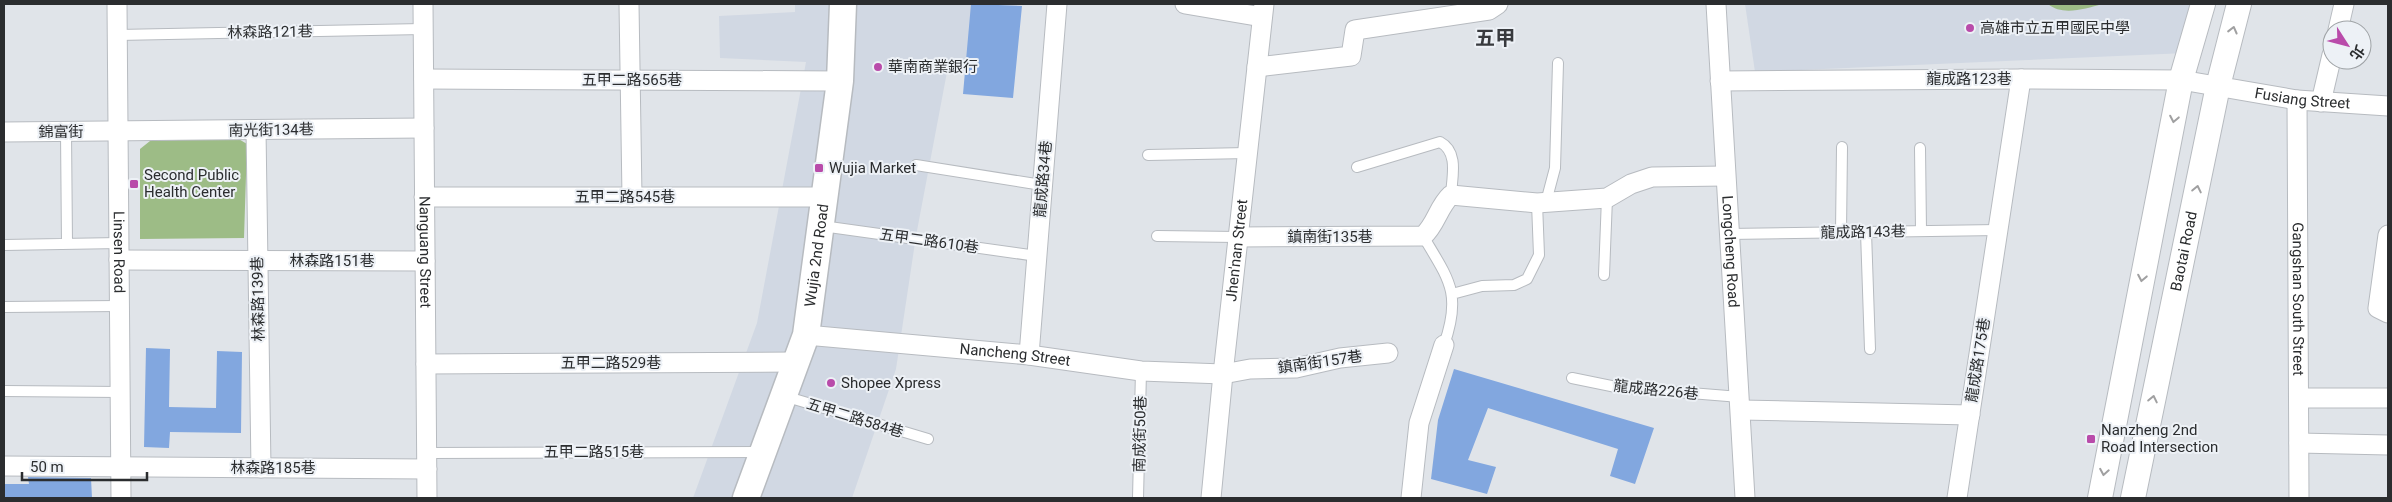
<svg xmlns="http://www.w3.org/2000/svg" width="2392" height="502" font-family="Roboto,'Noto Sans TC',sans-serif">
<rect width="100%" height="100%" fill="#e0e4e9"/>
<path fill="#d1d8e3" d="M795,4H979L974,74L947,72L916,236L896,369L852,498H693L757,323L806,62L720,58L719,16L795,12Z
M1745,4H2199L2186,53L1755,72Z"/>
<path fill="#9dbc86" d="M2048,4H2102C2085,9 2062,16 2048,4Z
M237,138L247,144L244,238L140,239V149L150,141Z"/>
<path fill="#82a7df" d="M971,4L1022,6L1013,98L963,94Z
M146,348L170,349L169,407L216,408L217,351L242,352L241,433L170,432L169,448L144,447Z
M1454,369L1654,428L1635,484L1610,476L1618,449L1488,408L1468,460L1496,467L1487,494L1431,479L1438,420Z
M28,477L91,478L92,498H4V484H29Z"/>
<g fill="none" stroke-linecap="round" stroke-linejoin="round">
<g stroke="#b7bbc0" stroke-width="12">
<path id="service" d="M118,35L423,29
M66,132L67,244
M1920,148L1921,231
M1148,155L1247,153
M916,165L1042,185
M1357,167L1440,142C1459,152 1452,177 1451,195
M1546,202L1555,168L1558,63
M822,226L1037,256
M1841,232L1842,147
M1866,232L1870,349
M1729,234L1998,230
M1157,236L1238,237
M1423,236C1449,280 1462,293 1444,345
M4,245L119,243
M1604,275L1607,198
M1452,294L1482,286L1514,285L1527,279L1539,255L1537,203
M4,307L119,306
M1572,378L1616,387L1740,397
M4,391L120,392
M784,396L928,439
M427,453L761,452
M1138,498L1141,371"/>
</g>
<g stroke="#b7bbc0" stroke-width="21">
<g id="minor">
<path id="s1" d="M117,4L121,498"/>
<path id="s2" d="M423,4L427,498"/>
<path d="M629,4L632,197"/>
<path d="M1185,4L1262,17"/>
<path id="s3" d="M1716,4L1745,498"/>
<path d="M2338,30L2344,4"/>
<path d="M1257,67L1351,56L1355,30L1489,10L1498,4"/>
<path d="M424,79L840,81"/>
<path id="s4" d="M1720,81L2021,79L2181,80L2297,100L2388,106"/>
<path id="s5" d="M2297,100L2299,498"/>
<path d="M2321,102L2332,55"/>
<path d="M256,130L261,468"/>
<path d="M4,132L424,128"/>
<path d="M424,197H826"/>
<path d="M2388,235L2378,308L2388,313"/>
<path d="M1238,237L1423,236C1436,225 1438,207 1451,195L1537,203L1607,198L1631,184L1652,177L1725,176"/>
<path d="M119,260L425,261"/>
<path id="s6" d="M806,335L1029,355L1141,371L1223,374L1250,369L1296,368L1340,358L1388,353"/>
<path d="M1029,355L1057,4"/>
<path d="M426,364L796,362"/>
<path d="M2299,398H2388"/>
<path d="M1741,410L1970,415"/>
<path d="M2299,443L2388,445"/>
<path d="M4,466L427,469"/>
<path id="s7" d="M1211,498L1223,374L1264,4"/>
<path d="M1411,498L1419,423L1444,345"/>
<path d="M1957,498L2021,79"/>
</g>
</g>
<g stroke="#b7bbc0" stroke-width="26">
<g id="tertiary">
<path d="M2100,498L2181,80L2203,4"/>
<path id="s8" d="M2133,498L2218,86L2239,4"/>
</g>
</g>
<g stroke="#b7bbc0" stroke-width="29">
<g id="secondary">
<path id="s9" d="M746,498L806,335L840,81L843,4"/>
</g>
</g>
<use href="#service" stroke="#fff" stroke-width="10"/>
<use href="#minor" stroke="#fff" stroke-width="19"/>
<use href="#tertiary" stroke="#fff" stroke-width="24"/>
<use href="#secondary" stroke="#fff" stroke-width="26"/>
</g>
<defs><path id="oneway-chevron" d="M-2-3.5L2.5 0L-2 3.5" fill="none" stroke-width="1.6" stroke-linecap="round" stroke-linejoin="round" transform="scale(1.25)"/></defs>
<g stroke="#a0a0a1">
<use href="#oneway-chevron" transform="translate(2233 30) rotate(-76)"/>
<use href="#oneway-chevron" transform="translate(2174 119) rotate(101)"/>
<use href="#oneway-chevron" transform="translate(2197 189) rotate(-78)"/>
<use href="#oneway-chevron" transform="translate(2142 278) rotate(101)"/>
<use href="#oneway-chevron" transform="translate(2153 399) rotate(-78)"/>
<use href="#oneway-chevron" transform="translate(2104 472) rotate(100)"/>
</g>
<g fill="#b94baa" stroke="#edf1f6" stroke-width="2">
<circle cx="1970" cy="28" r="5"/>
<circle cx="878" cy="67" r="5"/>
<rect x="814" y="163" width="10" height="10" rx="2.5"/>
<rect x="129" y="179" width="10" height="10" rx="2.5"/>
<circle cx="831" cy="383" r="5"/>
<rect x="2086" y="434" width="10" height="10" rx="2.5"/>
</g>
<g text-anchor="middle" stroke-width="4" stroke-linejoin="round" paint-order="stroke">
<g font-size="15" fill="#2b2d2f" stroke="#edf1f6" text-anchor="start">
<text x="1980" y="33">高雄市立五甲國民中學</text>
<text x="888" y="72">華南商業銀行</text>
<text x="829" y="173">Wujia Market</text>
<text x="144" y="180">Second Public<tspan x="144" dy="17">Health Center</tspan></text>
<text x="841" y="388">Shopee Xpress</text>
<text x="2101" y="435">Nanzheng 2nd<tspan x="2101" dy="17">Road Intersection</tspan></text>
</g>
<g font-size="15" fill="#2b2d2f" stroke="#edf1f6">
<text transform="translate(270 32) rotate(-1)" y="5">林森路121巷</text>
<text x="1969" y="84">龍成路123巷</text>
<text x="632" y="85">五甲二路565巷</text>
<text dy="5" stroke="none"><textPath href="#s4" startOffset="584">Fusiang Street</textPath></text>
<text transform="translate(271 130) rotate(-1)" y="5">南光街134巷</text>
<text x="61" y="137">錦富街</text>
<text transform="translate(1043 179) rotate(-85)" y="5">龍成路34巷</text>
<text x="625" y="202">五甲二路545巷</text>
<text transform="translate(1863 232) rotate(-1)" y="5">龍成路143巷</text>
<text x="1330" y="242">鎮南街135巷</text>
<text transform="translate(929 241) rotate(8)" y="5">五甲二路610巷</text>
<text dy="5" stroke="none"><textPath href="#s8" startOffset="252">Baotai Road</textPath></text>
<text dy="5" stroke="none"><textPath href="#s1" startOffset="248">Linsen Road</textPath></text>
<text dy="5" stroke="none"><textPath href="#s2" startOffset="248">Nanguang Street</textPath></text>
<text dy="5" stroke="none"><textPath href="#s7" startOffset="249">Jhen'nan Street</textPath></text>
<text dy="5" stroke="none"><textPath href="#s3" startOffset="248">Longcheng Road</textPath></text>
<text dy="5" stroke="none"><textPath href="#s9" startOffset="254">Wujia 2nd Road</textPath></text>
<text x="332" y="266">林森路151巷</text>
<text transform="translate(258 299) rotate(-91)" y="5">林森路139巷</text>
<text dy="5" stroke="none"><textPath href="#s5" startOffset="199">Gangshan South Street</textPath></text>
<text dy="5" stroke="none"><textPath href="#s6" startOffset="210">Nancheng Street</textPath></text>
<text transform="translate(1978 360) rotate(-81)" y="5">龍成路175巷</text>
<text transform="translate(1320 362) rotate(-8)" y="5">鎮南街157巷</text>
<text x="611" y="368">五甲二路529巷</text>
<text transform="translate(1656 390) rotate(6)" y="5">龍成路226巷</text>
<text transform="translate(855 418) rotate(17)" y="5">五甲二路584巷</text>
<text transform="translate(1140 434) rotate(-89)" y="5">南成街50巷</text>
<text x="594" y="457">五甲二路515巷</text>
<text x="273" y="473">林森路185巷</text>
</g>
<g font-size="20" font-weight="bold" fill="#383a3e" stroke="#edf1f6">
<text x="1495" y="45">五甲</text>
</g>
</g>
<rect width="2392" height="502" fill="none" stroke="#2b2d2f" stroke-width="10"/>
<g transform="translate(2347 45) rotate(126)"><circle r="24" fill="#edf1f6" stroke="#9fa3a6"/>
<path d="M0-4L9 19L0 12L-9 19Z" fill="#b94baa"/>
<text y="-8" font-size="14" font-weight="bold" text-anchor="middle" fill="#2b2d2f">北</text>
</g>
<path d="M22 472v8h125v-8" fill="none" stroke="#2b2d2f" stroke-width="2.5"/>
<text x="30" y="472" font-size="15" fill="#2b2d2f" stroke="#edf1f6" stroke-width="4" paint-order="stroke">50 m</text>
</svg>
